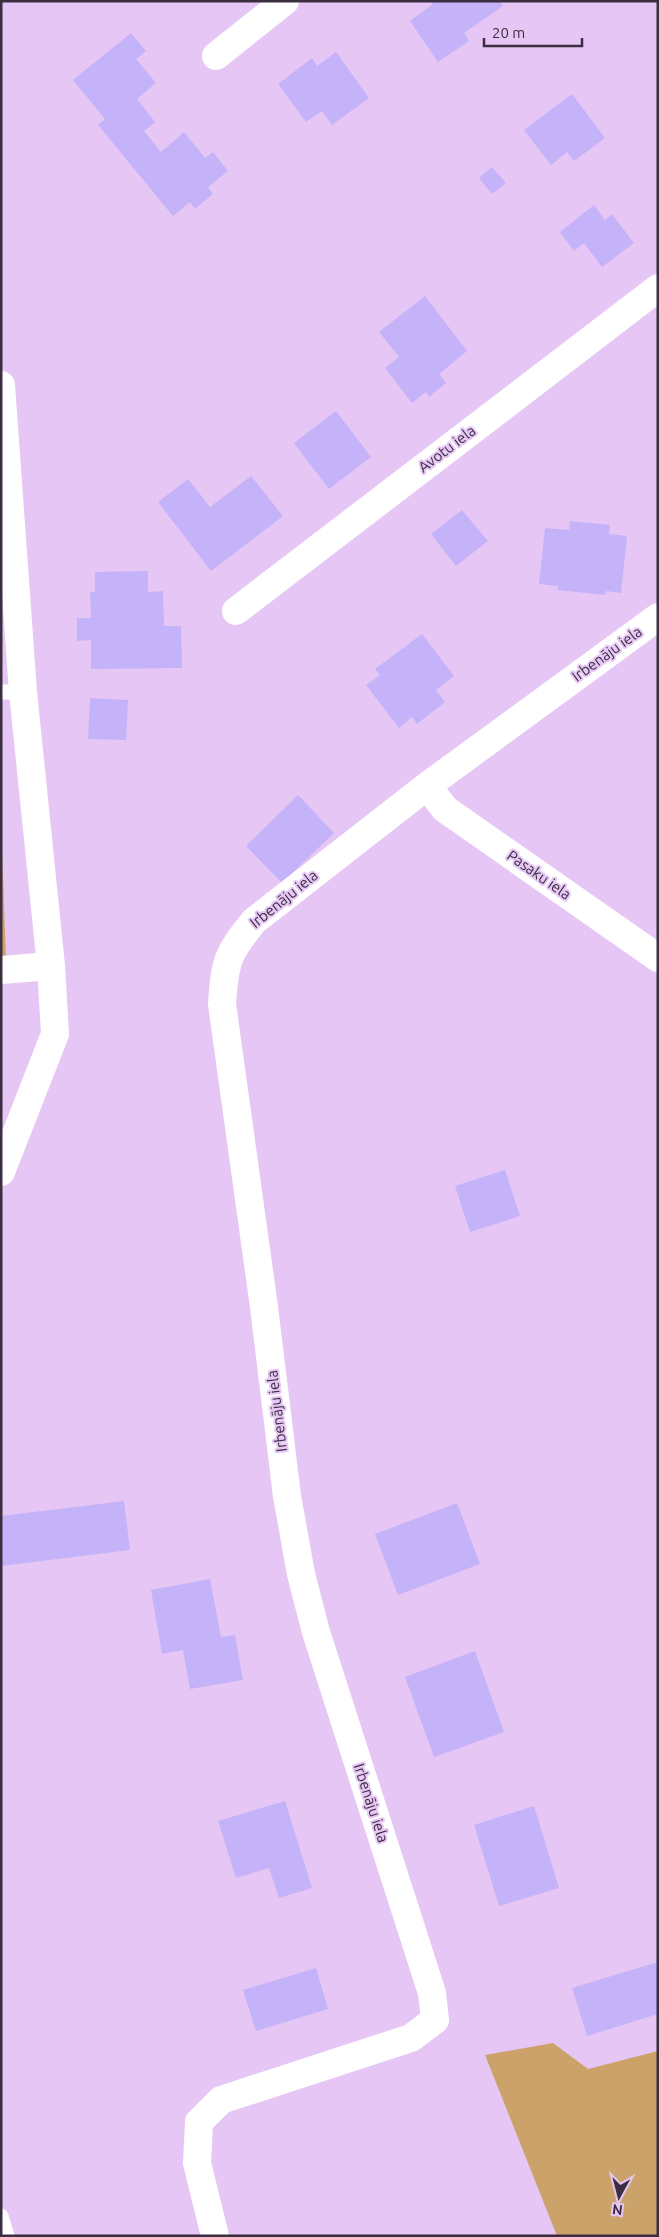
<svg xmlns="http://www.w3.org/2000/svg" width="659" height="2237" font-family="Ubuntu,sans-serif">
<rect width="100%" height="100%" fill="#e6c6f4"/>
<path fill="#cba36a" d="M1,823L6,960L1,987Z
M553,2043L588,2069L658,2051V2236H557L485,2055Z"/>
<path fill="#c4b3f9" d="M431,1H500L503,6L464,33L469,41L438,62L410,21L433,4Z
M131,33L146,51L136,59L156,83L137,99L155,122L144,131L161,152L184,132L205,158L213,152L228,171L208,187L213,194L195,209L190,202L173,216L98,125L105,119L73,80Z
M336,52L369,98L332,125L322,111L306,122L278,84L312,58L317,66Z
M572,94L605,138L574,161L567,152L551,165L524,130Z
M492,167L506,183L492,194L479,178Z
M594,205L605,220L612,214L634,243L602,267L584,243L574,251L560,232Z
M425,296L467,351L439,374L446,383L429,397L426,392L412,403L385,368L399,357L379,332Z
M336,411L371,457L329,489L294,443Z
M251,476L283,516L211,571L158,502L188,479L210,507Z
M462,510L488,541L456,566L431,534Z
M570,521L610,525L609,534L627,536L621,593L606,591L605,595L558,590V586L539,584L545,528L569,530Z
M148,571V592L163,591L164,626H181L182,668L91,669V640L77,641V618H91L90,592H95V572Z
M422,634L454,676L436,690L445,702L417,724L412,717L399,728L366,685L380,675L375,669Z
M90,698L128,700L126,740L88,739Z
M298,795L334,833L282,883L246,846Z
M505,1170L520,1216L470,1232L455,1186Z
M124,1501L130,1550L1,1566V1516Z
M457,1503L480,1564L398,1595L375,1534Z
M210,1579L221,1637L235,1635L243,1680L190,1689L183,1650L162,1654L151,1590Z
M475,1651L504,1732L434,1757L405,1677Z
M285,1801L312,1888L279,1898L269,1868L236,1878L218,1821Z
M534,1806L559,1888L499,1906L474,1825Z
M658,1962V2014L587,2036L572,1988Z
M316,1968L328,2009L256,2031L243,1990Z"/>
<g fill="none" stroke-linecap="round" stroke-linejoin="round">
<path stroke="#fff" stroke-width="15" d="M1,692H23
M1,2216L7,2236"/>
<path stroke="#fff" stroke-width="28" d="M216,56L285,1
M1,385L23,692L51,966L55,1034L1,1172
M236,611L658,288
M427,786L445,809L658,958
M1,970L51,966
M215,2236L197,2163L199,2122L221,2100L411,2038L435,2020L432,1993L316,1632L301,1574L287,1496L264,1307L222,1004C225,961 227,954 254,921L427,786L658,617"/>
</g>
<g text-anchor="middle" stroke-width="4" stroke-linejoin="round" paint-order="stroke">
<g font-size="15" fill="#3b2e40" stroke="#e6c6f4">
<text transform="translate(447 449) rotate(-37)" y="5">Avotu iela</text>
<text transform="translate(607 654) rotate(-36)" y="5">Irbenāju iela</text>
<text transform="translate(539 875) rotate(35)" y="5">Pasaku iela</text>
<text transform="translate(284 899) rotate(-39)" y="5">Irbenāju iela</text>
<text transform="translate(277 1411) rotate(-97)" y="5">Irbenāju iela</text>
<text transform="translate(371 1803) rotate(72)" y="5">Irbenāju iela</text>
</g>
</g>
<rect width="659" height="2237" fill="none" stroke="#3b2e40" stroke-width="5"/>
<g transform="translate(619 2197) rotate(187)" stroke="#e6c6f4" stroke-width="4" paint-order="stroke">
<path d="M0-4L9 19L0 12L-9 19Z" fill="#3b2e40"/>
<text y="-8" font-size="14" font-weight="bold" text-anchor="middle" fill="#3b2e40">N</text>
</g>
<path d="M484 38v8h98v-8" fill="none" stroke="#3b2e40" stroke-width="2.5"/>
<text x="492" y="38" font-size="15" fill="#3b2e40" stroke="#e6c6f4" stroke-width="4" paint-order="stroke">20 m</text>
</svg>
